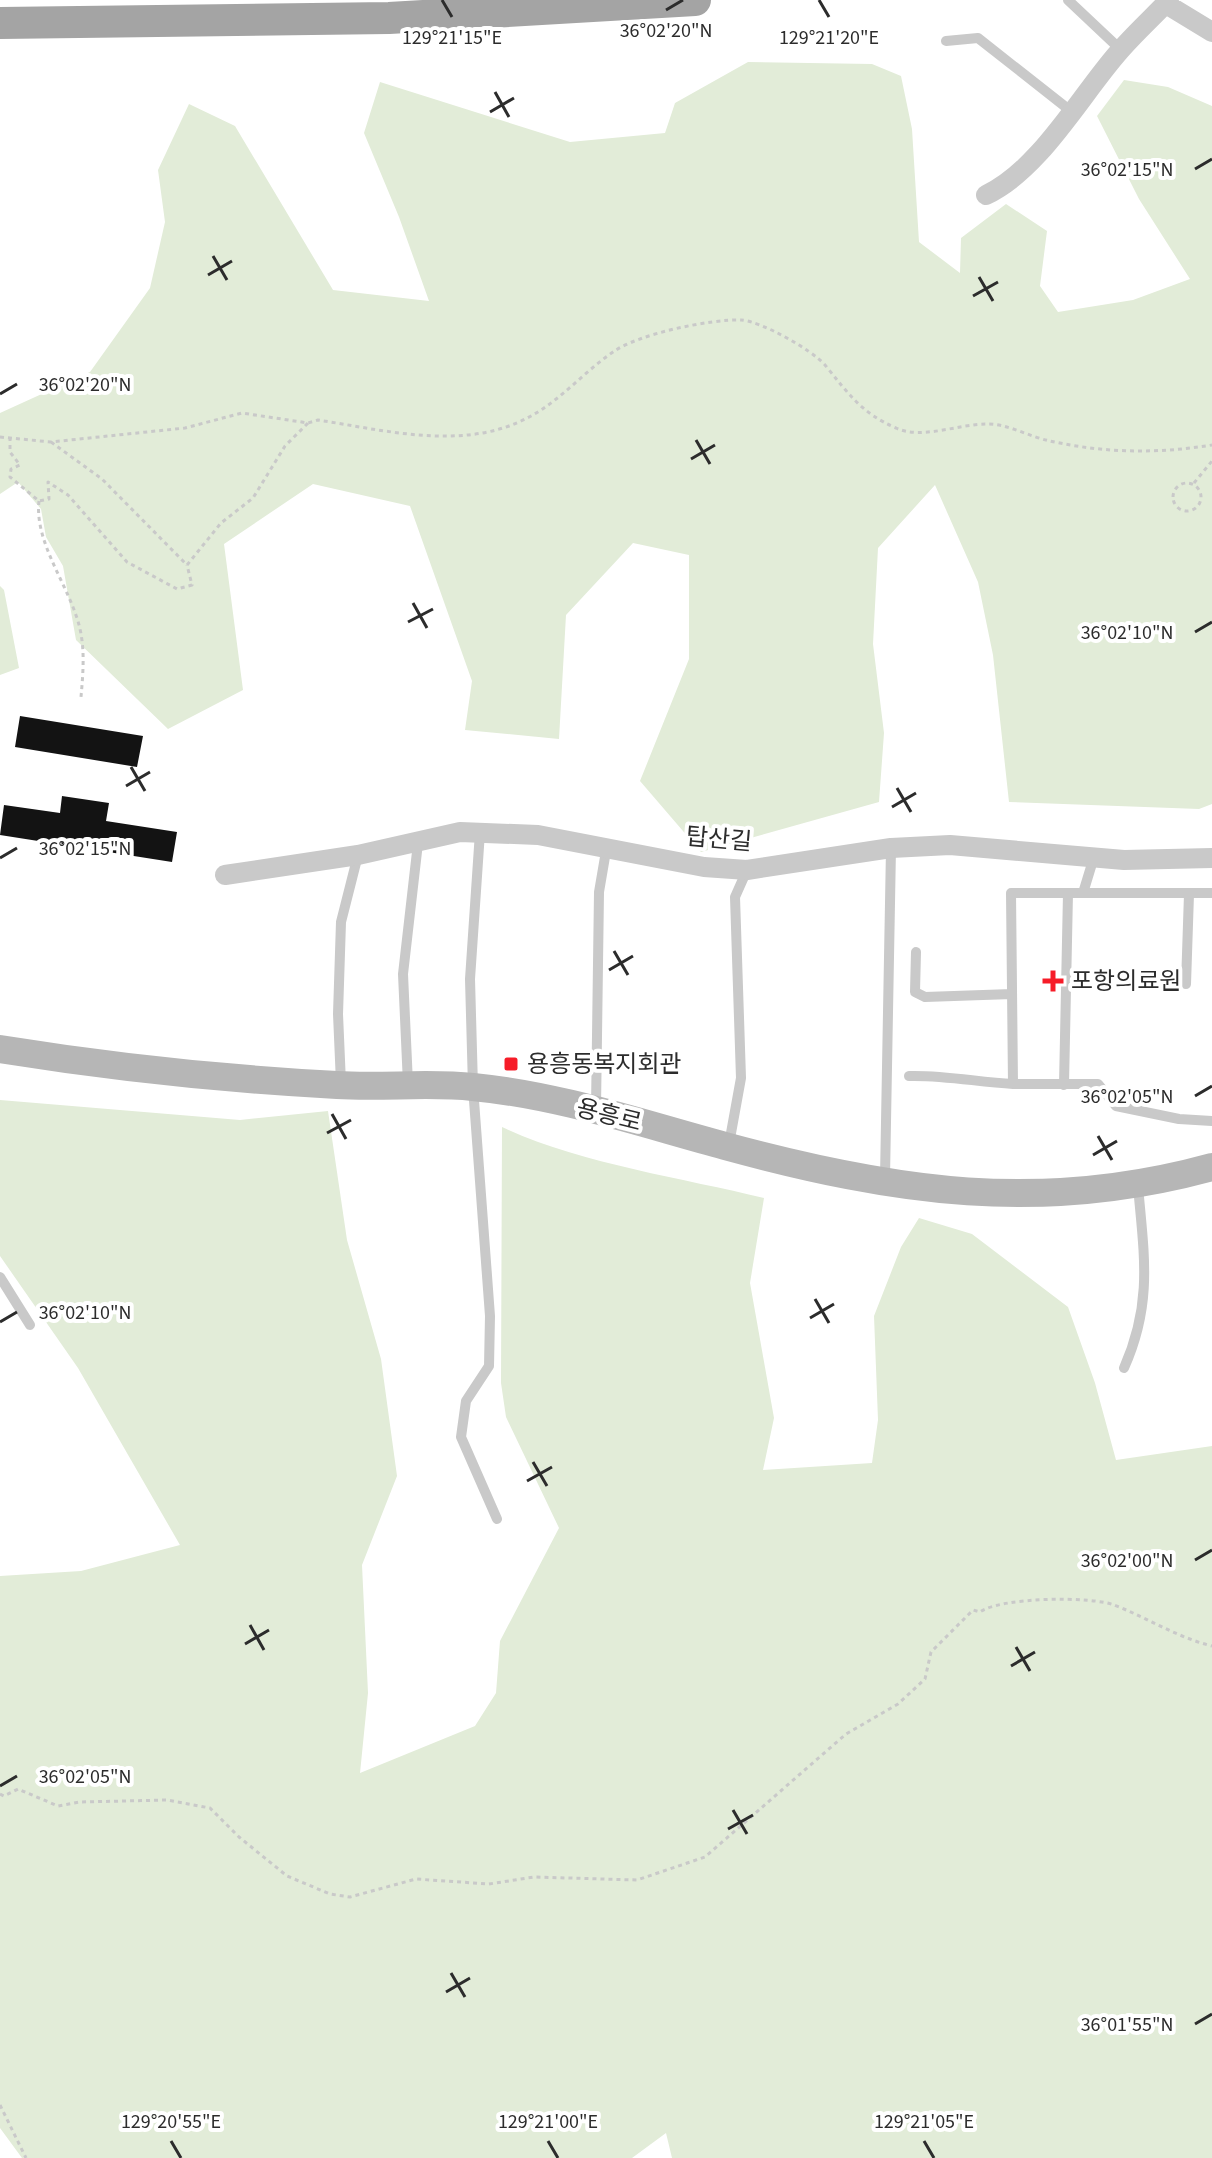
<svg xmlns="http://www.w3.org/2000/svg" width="1212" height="2158" font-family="'Source Sans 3','Noto Sans KR',sans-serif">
<rect width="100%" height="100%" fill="#fff"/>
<path fill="#e2ecd8" d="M748,62L872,64L901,76L912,129L919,242L960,273L961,238L1006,204L1047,231L1040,286L1058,312L1133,300L1190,279L1139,199L1097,116L1124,80L1168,87L1212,106V804L1199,809L1009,802L993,655L978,582L935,485L878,548L873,644L884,733L879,802L701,852L640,781L689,659V555L633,543L566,615L559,739L465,730L472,681L410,506L313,484L224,544L243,690L168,729L76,640L63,566L46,537L41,509L18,482L0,494V413L90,372L150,288L165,222L158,170L189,104L235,126L333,290L429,301L399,217L364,133L380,82L570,142L665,133L675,103Z
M0,586L4,590L19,668L0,675Z
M0,1100L240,1120L328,1111L347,1240L381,1359L397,1476L362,1565L368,1693L360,1773L475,1726L496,1693L500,1641L559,1528L506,1417L501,1383L502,1127C578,1163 682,1178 764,1198L750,1283L774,1418L763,1470L872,1463L878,1420L874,1316L901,1247L919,1218L972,1234L1068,1307L1095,1383L1116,1460L1212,1446V2158H672L666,2133L632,2158H22L0,2128V1576L81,1571L180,1545L78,1368L0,1256Z"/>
<path fill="#131313" d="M20,716L143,736L137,767L15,747Z
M62,796L109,803L106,821L177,832L172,862L0,835L4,805L60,813Z"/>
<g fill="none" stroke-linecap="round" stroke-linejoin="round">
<path stroke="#c9c9c9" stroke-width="3" stroke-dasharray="4 4" stroke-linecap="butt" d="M0,437L51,442L185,428L242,413L308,423L318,420C383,430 459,450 521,421C557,405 581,374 613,352C638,334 710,319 741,320C761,321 812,350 825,365C848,393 861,413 896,428C921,440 959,424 986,424C1006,423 1030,437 1050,441C1104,453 1157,454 1212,445
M10,437V452L20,465L11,469L10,477L39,501L49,499L48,482L68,495L127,562L177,589L192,585L187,565
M51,442L102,479L187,565L221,523L253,498L285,446L308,423
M1194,483L1212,461
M1173 497a14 14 0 1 1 28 0a14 14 0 1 1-28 0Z
M39,501C34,544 71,588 80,629C85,651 83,674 81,697
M0,1794L4,1796L18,1789L58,1806L80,1802L167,1800L210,1808L239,1837L287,1876L330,1894L350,1897L416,1879L489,1884L534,1877L637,1880L705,1857L846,1734L898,1704L925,1679L931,1652L973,1610L980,1612C1001,1597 1091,1596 1114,1605C1148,1618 1176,1637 1212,1646
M0,2105L26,2158"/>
<path stroke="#c9c9c9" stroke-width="10" d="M1068,0L1121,50
M946,41L978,38L1072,112
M480,832L470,979L473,1087L490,1316L489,1366L466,1401L461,1437L497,1519
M1083,893L1094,857
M1212,893H1011L1013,1084H1098L1116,1106L1179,1119L1212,1121
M916,952L915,992L925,997L1012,994
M1186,984L1189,894
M909,1076C945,1075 977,1082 1013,1084
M341,1083L338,1014L341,922L358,855
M408,1084L403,974L418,843
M1064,1085L1068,893
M596,1108L599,892L606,851
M729,1144L741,1078L735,897L747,870
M885,1177L891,848
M0,1277L30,1325
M1124,1368C1153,1303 1144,1255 1138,1186"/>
<path stroke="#c9c9c9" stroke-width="20" d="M1166,4L1212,32
M986,195C1039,170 1079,98 1117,54C1133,35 1152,18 1169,0
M225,875L358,855L460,832L538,835L704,867L747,870L891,848L950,845L1124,860L1212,858"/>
<path stroke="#b6b6b6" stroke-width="28" d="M0,1049C112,1067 224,1079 337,1085C383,1088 428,1082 473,1087C559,1095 643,1124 725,1146C894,1192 1041,1214 1212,1167"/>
<path stroke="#a4a4a4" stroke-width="32" d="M0,23L389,18L695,0"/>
</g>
<path fill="none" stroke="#2c2c2c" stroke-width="3" d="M442,0L452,17M819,0L829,17M666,10L683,0M495,92L509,117M490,112L514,98M1195,169L1212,159M213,256L227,280M208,275L232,261M979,277L993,301M973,296L998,282M0,394L17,384M696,440L710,464M691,459L715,445M413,603L427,628M408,622L433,609M1195,632L1212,622M131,767L145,791M126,786L150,772M897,788L911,812M892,807L916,793M0,858L17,848M614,951L628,975M609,970L633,956M1195,1096L1212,1086M332,1114L346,1139M327,1133L351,1120M1098,1136L1112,1160M1093,1155L1117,1141M815,1299L829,1323M810,1318L834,1304M0,1322L17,1312M533,1462L547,1486M527,1481L552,1467M1195,1560L1212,1550M250,1625L264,1650M245,1644L269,1630M1016,1647L1030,1671M1011,1666L1035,1652M0,1786L17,1776M733,1810L747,1834M728,1829L753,1815M451,1973L465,1997M446,1992L470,1978M1195,2024L1212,2014M171,2141L181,2158M548,2141L558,2158M924,2141L934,2158"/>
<g fill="#f61c28" stroke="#fff" stroke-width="3">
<path d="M1049 969h8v8h8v8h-8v8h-8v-8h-8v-8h8z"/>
<rect x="503" y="1056" width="16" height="16" rx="4"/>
</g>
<g text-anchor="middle" stroke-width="8" stroke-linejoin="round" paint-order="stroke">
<g font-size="24" fill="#2c2c2c" stroke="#fff">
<text transform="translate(719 839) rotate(5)" y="8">탑산길</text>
<text transform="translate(609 1115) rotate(14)" y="8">용흥로</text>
</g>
<g font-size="24" fill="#2c2c2c" stroke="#fff" text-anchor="start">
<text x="1071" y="989">포항의료원</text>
<text x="527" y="1072">용흥동복지회관</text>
</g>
</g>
<g font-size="20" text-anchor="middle" fill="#2c2c2c" stroke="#fff" stroke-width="8" stroke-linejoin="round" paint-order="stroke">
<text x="666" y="37">36°02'20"N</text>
<text x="452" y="44">129°21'15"E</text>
<text x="829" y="44">129°21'20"E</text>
<text x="1127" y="176">36°02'15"N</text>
<text x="85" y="391">36°02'20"N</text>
<text x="1127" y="639">36°02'10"N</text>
<text x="85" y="855">36°02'15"N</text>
<text x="1127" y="1103">36°02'05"N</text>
<text x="85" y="1319">36°02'10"N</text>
<text x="1127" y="1567">36°02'00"N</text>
<text x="85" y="1783">36°02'05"N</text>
<text x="1127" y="2031">36°01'55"N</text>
<text x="171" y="2128">129°20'55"E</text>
<text x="548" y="2128">129°21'00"E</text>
<text x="924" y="2128">129°21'05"E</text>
</g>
</svg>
